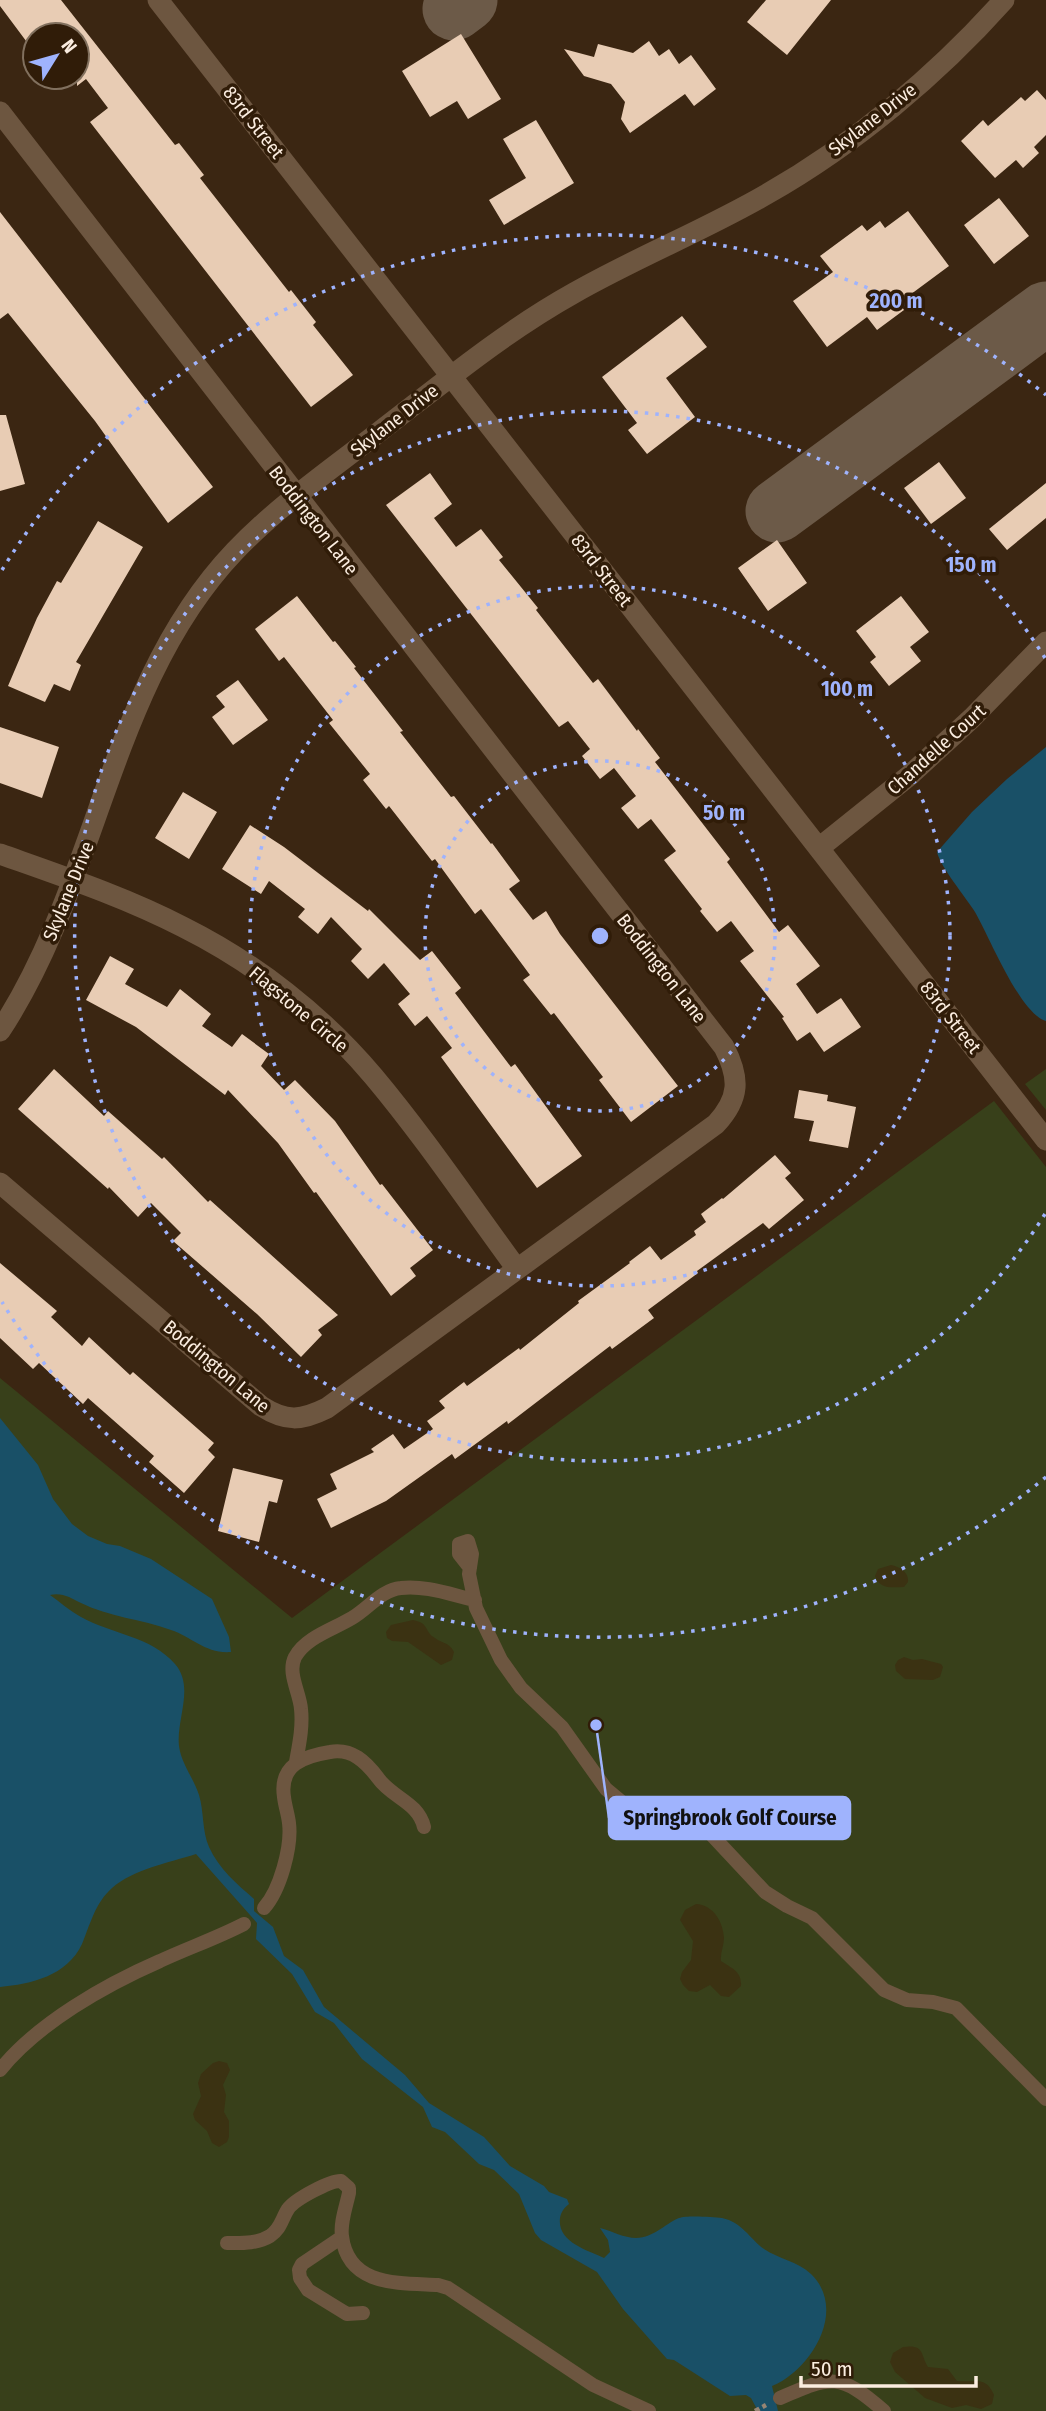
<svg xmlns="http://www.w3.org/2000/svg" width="1046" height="2411" font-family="'Fira Sans Condensed',sans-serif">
<rect width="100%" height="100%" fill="#3b2612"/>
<path fill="#38401a" d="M1046,1069V1110L1025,1084Z
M994,1101L1046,1167V2411H0V1378L292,1618Z"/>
<path fill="#3b3212" d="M891,1565C900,1567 909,1572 908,1582L904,1587C892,1587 880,1590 875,1576L878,1569Z
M413,1620C430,1623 424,1632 435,1638C443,1644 449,1642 454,1652L452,1660L441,1665L408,1642L392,1641L387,1638L386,1632L391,1625Z
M904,1657L913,1660L922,1659L941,1664L943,1667L940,1677L933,1680L905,1679L896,1671L895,1665L898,1660Z
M696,1904C713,1905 723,1921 724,1938C724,1946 720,1953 721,1961C731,1968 742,1971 741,1986L729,1997L721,1996L710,1985L697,1992L689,1991L683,1985L680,1979L682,1972L691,1960L693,1941L680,1920L685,1910Z
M219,2061L227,2063L230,2070L223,2085L226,2095L224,2112L229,2121V2137L227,2142L219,2147L212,2143L207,2131L195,2120L193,2114L201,2096L198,2083L201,2074L213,2063Z
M903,2347C925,2344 920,2354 928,2367L948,2369L957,2381C974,2383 986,2375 994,2395L992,2404L981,2409L966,2405L952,2408L925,2398L895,2372L890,2362L893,2353Z"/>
<path fill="#195067" d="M1046,747V1021C1020,1014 989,936 975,912C965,896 941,868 937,852L972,812L1007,779Z
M0,1418L38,1465L53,1499L72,1524L88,1536L107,1544L120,1546L151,1559L212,1599L229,1637L231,1652C206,1654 192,1637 171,1630C141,1619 109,1617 81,1603C71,1598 62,1592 50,1595C60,1602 70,1611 81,1617C111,1634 151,1636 175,1664C195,1687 176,1719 179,1746C181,1763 194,1779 199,1795C204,1811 202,1832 209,1847C219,1869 237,1884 254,1899V1911L273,1927L284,1956L303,1970L324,2007L405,2075L429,2103L484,2137L510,2166L544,2186L549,2192L567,2199L569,2204C564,2208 561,2212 560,2218C557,2242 587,2250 604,2258L610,2252L608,2240L600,2228C612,2231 624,2238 636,2238C655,2237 663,2225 679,2218C687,2215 713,2217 722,2218C742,2222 749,2238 764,2249C779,2259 797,2261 811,2274C848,2310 811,2370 772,2386L778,2411H758L751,2398L746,2395L730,2396L674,2360L667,2359L623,2309L597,2272L541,2240L535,2233L519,2194L494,2170L479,2164L445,2132L432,2127L423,2107L362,2059L334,2023L315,2012L292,1974L256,1939L257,1923L196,1854C168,1863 134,1869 112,1888C95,1903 90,1925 82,1944C67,1976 31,1984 0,1987Z"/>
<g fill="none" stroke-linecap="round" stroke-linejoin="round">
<path stroke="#6c5a48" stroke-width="63" d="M454,9L466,0
M777,511L1046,313"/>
</g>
<path fill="#e8ccb4" d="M0,0H61L175,145L179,143L204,175L200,178L289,292L291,290L316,322L313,325L353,375L311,407L90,122L108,108L86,79L77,86V35H35V53L0,6Z
M766,0H831L787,55L747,22Z
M461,34L501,99L468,119L457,101L430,117L402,71Z
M649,41L659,56L669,49L679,64L691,55L716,89L694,106L685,94L630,133L621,119L625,102L611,84L584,76L564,49L594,57L598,44L633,53Z
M1037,90L1046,100V135L1034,147L1039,153L1023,168L1016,160L995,178L961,141L983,120L988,126L1021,97L1025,101Z
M536,120L574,183L504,225L489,200L526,178L503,139Z
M999,198L1029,236L994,264L964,225Z
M908,211L949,266L899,303L904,310L877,330L867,317L827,347L793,301L833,272L820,256L862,225L867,231L880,221L885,228Z
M0,212L213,487L168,523L95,421L8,313L0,319Z
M682,316L707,347L666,378L695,417L647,454L628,430L637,423L602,377Z
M0,415H6L25,484L0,491Z
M939,462L966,498L931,524L904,488Z
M430,473L452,504L434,518L456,547L481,529L503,557L499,560L538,608L536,610L593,683L598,679L637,731L638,729L660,758L655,762L730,859L727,862L779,932L788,925L820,966L796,984L817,1014L841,998L861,1027L824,1052L810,1032L797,1041L782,1018L784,1017L740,961L754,951L731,921L717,932L700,911L702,909L664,860L676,851L651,819L638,829L621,808L636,796L614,768L600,779L582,756L590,749L568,721L559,727L386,505Z
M1046,483V518L1007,550L989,529Z
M98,521L143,547L76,662L81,665L70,691L54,684L45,702L8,686L37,618L57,581L61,583Z
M777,540L807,583L768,611L738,568Z
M297,596L333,642L335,641L356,667L354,668L403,731L400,732L451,797L454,796L491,844L492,843L520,881L509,889L533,920L546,911L560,934L678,1086L631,1122L599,1080L603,1077L554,1013L551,1015L523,980L530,975L481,909L475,914L435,859L432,861L389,806L386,809L363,780L370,774L329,723L333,720L284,657L279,661L255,629Z
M901,596L929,632L910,647L921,661L889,686L870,662L876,657L856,631Z
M238,680L268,720L233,745L212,717L225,707L216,696Z
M0,727L59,747L42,798L0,783Z
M183,792L217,812L189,859L155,838Z
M250,825L284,847L368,911L369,909L420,960L432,951L461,988L455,993L511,1067L515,1064L582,1156L537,1188L441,1057L452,1048L427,1016L415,1026L398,1004L410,994L384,963L368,979L351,961L362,949L331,917L318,934L298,917L305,909L269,881L261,894L222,869Z
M110,956L134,969L125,984L167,1007L180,989L211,1014L202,1026L232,1047L242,1034L269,1054L261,1066L284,1090L295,1080L335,1121L380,1185L382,1184L433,1250L410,1268L416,1276L391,1296L316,1192L314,1193L278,1143L228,1090L225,1095L136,1027L86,1000Z
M54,1069L104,1116L108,1111L162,1159L164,1157L208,1202L210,1200L338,1315L318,1330L322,1335L301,1357L257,1314L173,1241L181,1233L151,1203L138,1217L109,1187L108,1189L18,1109Z
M799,1090L828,1095L827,1101L856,1107L848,1148L809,1141L814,1121L794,1118Z
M775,1155L791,1173L785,1178L804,1200L769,1229L763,1223L697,1271L698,1273L648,1310L654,1318L612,1349L610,1346L508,1424L507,1421L455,1459L452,1454L386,1501L331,1528L317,1499L337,1489L330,1474L374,1452L371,1449L393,1434L404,1449L433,1429L427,1421L445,1408L439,1401L464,1382L467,1386L519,1348L520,1350L579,1303L578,1301L630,1263L629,1262L650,1246L661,1260L696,1235L694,1231L706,1222L701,1214L722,1198L723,1199Z
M0,1263L57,1311L51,1317L82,1346L89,1337L130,1375L133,1372L214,1443L208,1450L215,1457L184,1493L149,1462L154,1456L88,1398L83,1404L39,1363L33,1369L0,1338Z
M233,1468L283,1480L277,1503L269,1501L259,1542L218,1531Z"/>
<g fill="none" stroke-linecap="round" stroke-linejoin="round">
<path stroke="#968574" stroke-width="4.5" stroke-dasharray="5 3.5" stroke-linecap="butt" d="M755,2411L766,2405"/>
<path stroke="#6d5640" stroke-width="14" d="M470,1568L459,1554V1544L468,1541L472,1554L469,1574L476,1608L501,1660L521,1688L562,1727L606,1789L630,1809L649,1818H677L708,1831L765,1892L787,1906L812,1918L884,1990L907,2000L933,2002L956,2008L1046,2099
M296,1762C299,1745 303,1727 301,1709C300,1693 287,1673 295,1657C306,1637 334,1629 352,1618C369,1608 381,1590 401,1588C425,1585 452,1595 475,1600
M264,1908C280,1890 292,1847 289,1823C288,1814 285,1806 284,1797C279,1765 304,1756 330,1752C352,1748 366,1762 378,1778C392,1798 418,1802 424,1827
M0,2070C38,2023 105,1985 160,1961C188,1948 217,1938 244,1924
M342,2237L302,2264L299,2270L300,2278L308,2290L347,2314L363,2313
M227,2243C241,2243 257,2244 270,2236C281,2229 282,2218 288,2209C295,2199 331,2180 341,2181L349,2188V2193C346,2207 340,2223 342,2236C348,2287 400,2283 438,2285L448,2288L593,2385L649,2411
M780,2398C832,2375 840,2373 884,2411"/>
<path stroke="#6d5640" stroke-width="21" d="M158,0L1046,1140
M0,112L724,1047C740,1078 740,1098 716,1124L327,1408C301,1421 286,1422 261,1406L0,1183
M819,848L910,775L972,718L1046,642
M0,854C62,876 125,897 183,927C255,963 322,1015 374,1077C425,1138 470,1205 517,1269
M0,1031C99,881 109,683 235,551C278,506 330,470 379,432C443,383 504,332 574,293C637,257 705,230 767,194C855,144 937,75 1004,0"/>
</g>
<g fill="none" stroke="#9fb3fd" stroke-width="3.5" stroke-dasharray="3.5 7">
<circle cx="600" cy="936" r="175"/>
<circle cx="600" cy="936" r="350"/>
<path d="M1045 1214A525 525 0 1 1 1045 658"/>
<path d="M1046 1477A701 701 0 0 1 2 1302M2 570A701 701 0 0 1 1046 395"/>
</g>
<g text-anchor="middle" stroke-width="7" stroke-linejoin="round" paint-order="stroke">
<g font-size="19" fill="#fbede0" stroke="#301c08">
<text transform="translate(872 119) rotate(-38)" y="7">Skylane Drive</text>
<text transform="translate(254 122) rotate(52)" y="7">83rd Street</text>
<text transform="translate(394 420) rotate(-38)" y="7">Skylane Drive</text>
<text transform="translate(314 520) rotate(52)" y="7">Boddington Lane</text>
<text transform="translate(602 570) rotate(52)" y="7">83rd Street</text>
<text transform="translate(936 749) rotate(-42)" y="7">Chandelle Court</text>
<text transform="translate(68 891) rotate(-68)" y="7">Skylane Drive</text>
<text transform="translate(662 968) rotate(52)" y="7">Boddington Lane</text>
<text transform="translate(299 1009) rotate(40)" y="7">Flagstone Circle</text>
<text transform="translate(951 1017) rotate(52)" y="7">83rd Street</text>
<text transform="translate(217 1366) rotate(40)" y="7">Boddington Lane</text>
</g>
</g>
<circle cx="600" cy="936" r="10" fill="#9fb3fd" stroke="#301c08" stroke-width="3.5"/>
<g font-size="21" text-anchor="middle" font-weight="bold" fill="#9fb3fd" stroke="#301c08" stroke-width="7" stroke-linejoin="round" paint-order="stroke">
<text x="896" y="308">200 m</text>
<text x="971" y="572">150 m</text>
<text x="847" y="696">100 m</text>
<text x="724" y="820">50 m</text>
</g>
<path fill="none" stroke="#9fb3fd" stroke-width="2.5" d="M596 1725L609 1818"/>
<circle fill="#9fb3fd" stroke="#301c08" stroke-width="2.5" cx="596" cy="1725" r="7"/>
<rect fill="#9fb3fd" stroke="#9fb3fd" stroke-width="2.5" x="609" y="1797" width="241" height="42" rx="7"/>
<g font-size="21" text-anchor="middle" font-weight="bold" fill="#111">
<text x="730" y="1825">Springbrook Golf Course</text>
</g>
<g transform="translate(56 56) rotate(53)"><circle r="33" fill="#301c08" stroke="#81705e" stroke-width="2"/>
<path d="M0-5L12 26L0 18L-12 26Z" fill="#9fb3fd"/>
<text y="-10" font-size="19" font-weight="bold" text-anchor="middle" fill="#fbede0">N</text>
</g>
<path d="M801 2376v10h175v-10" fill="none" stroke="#fbede0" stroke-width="3.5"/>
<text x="811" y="2376" font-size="21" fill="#fbede0" stroke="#301c08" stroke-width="5" paint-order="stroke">50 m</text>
</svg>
